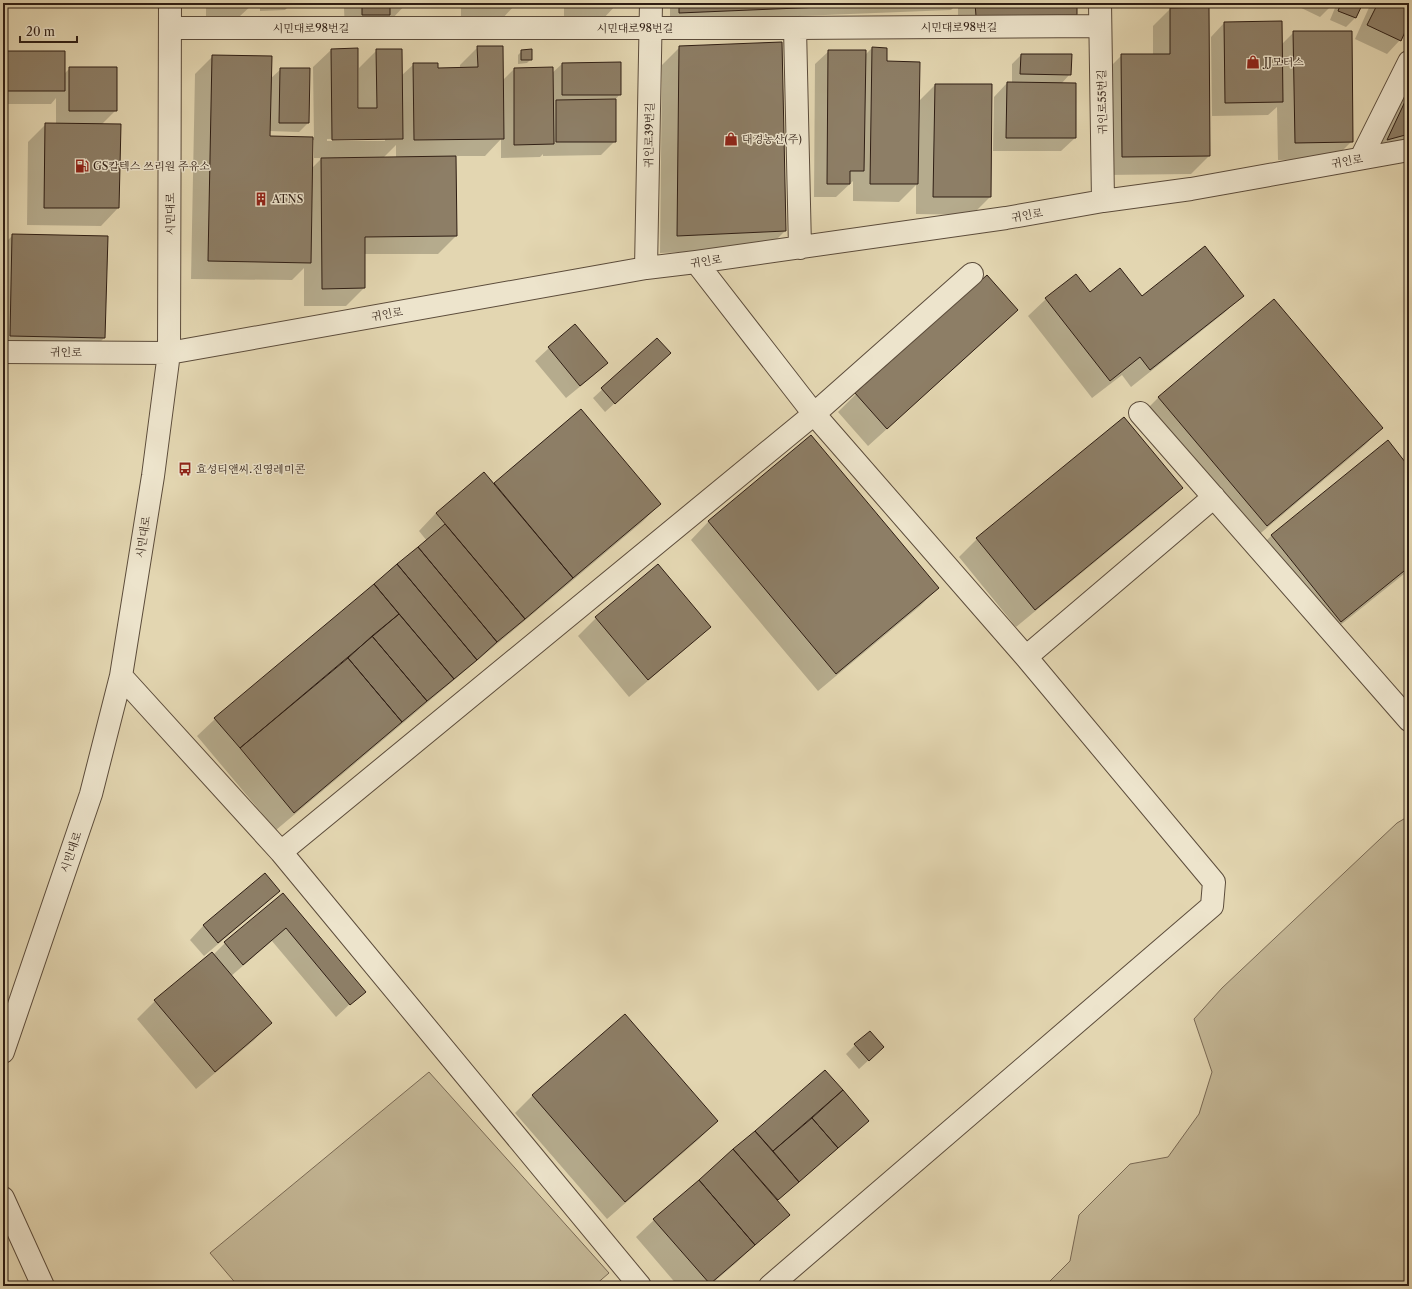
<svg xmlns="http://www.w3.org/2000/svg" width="1412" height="1289" font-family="'Libre Caslon Text','Noto Serif KR',serif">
<rect width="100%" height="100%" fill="#e3d6b1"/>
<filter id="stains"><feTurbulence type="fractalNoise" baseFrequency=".005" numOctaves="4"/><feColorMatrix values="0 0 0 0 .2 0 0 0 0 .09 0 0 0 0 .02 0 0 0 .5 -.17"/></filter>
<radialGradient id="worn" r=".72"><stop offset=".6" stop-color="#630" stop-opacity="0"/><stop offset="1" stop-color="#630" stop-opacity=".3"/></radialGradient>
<path fill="#c4b796" stroke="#7a6a55" d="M1409,816V1286H1045L1070,1261L1079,1215L1130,1164L1168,1157L1199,1114L1212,1072L1194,1019L1222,988L1397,823Z
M429,1072L609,1273L594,1286H238L210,1253Z"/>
<path fill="#0003" fill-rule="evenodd" d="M206,3H254L240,16H206Z
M260,3H289V6L285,10L260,11Z
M321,3H407L391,20L345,32L344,8H321Z
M461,3H514V6L501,20H461Z
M564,3H616V5L603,19H564Z
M670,3H958L951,10L670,21Z
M958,3H1076V14L1058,32L958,33Z
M1174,3H1198L1193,8L1209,156L1191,174L1105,175L1104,73L1122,55H1153V26L1170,9H1174Z
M1291,3H1334L1320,17Z
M1337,3H1362L1355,18L1346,27L1330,20Z
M1371,3H1409V21L1400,40L1387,54L1355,39Z
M1224,23L1281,45L1294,32L1352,141L1334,159L1278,160L1277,107L1268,115L1212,116L1211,37Z
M478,47L502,81L514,69L552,73L562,64L620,94L615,100V141L601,155L543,156V154L540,157L501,158V139L485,156H455L456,236L438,254H364V288L346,306H304V268L292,280L191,279L195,74L213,56L270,79L281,69L308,123L299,132L269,131V137L314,138L313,67L331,50L357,109H359V68L377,50L401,76L414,64L437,69L460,68V65ZM385,138V141H327V139ZM312,140H314V158H322L312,168ZM396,145V158H383Z
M680,47L785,231L767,249L660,253L662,65Z
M872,48L886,62L918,102L935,85L990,197L972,215L916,214V185L899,202L853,201V181L836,197H814L815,64L829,51L864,56Z
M522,51L531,59L527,63L518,64V55Z
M3,52L64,74L70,68L116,110L102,124L120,125L118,208L101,226L27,225L28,142L46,124H56V98L51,104H3Z
M1021,55L1070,74L1061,84L1075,138L1061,151H993L994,97L1007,83H1012V64Z
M1409,63V152L1362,165Z
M13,235L104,338L87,356L3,354V245Z
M987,277L1017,310L999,328L868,446L838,412L856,394Z
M1090,293L1142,297L1242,296L1224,313L1131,387L1122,375L1092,398L1028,316L1046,299Z
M657,339L661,362L605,412L593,398Z
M549,348L606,363L593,376L566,398L535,361Z
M1159,397L1382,428L1364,446L1249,543L1141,415Z
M581,411L660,504L642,522L276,830L197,736L215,719L427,541L419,531L436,513L493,485Z
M810,436L938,588L920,606L818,691L691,540L708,522Z
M1388,442L1409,468V570L1323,639L1254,553L1271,536Z
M1181,488L1163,506L1016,627L959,557L977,539Z
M596,618L709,626L691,644L629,697L578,636Z
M265,875L278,891L265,904L204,956L190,940L203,926Z
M283,894L364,991L336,1017L272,941L231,976L271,1023L253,1041L196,1089L137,1019L155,1001L213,955L225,943Z
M855,1045L883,1047L859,1069L846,1054Z
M825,1071L868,1121L855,1134L777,1201L789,1214L736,1263L709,1286H678L636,1237L654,1220Z
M533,1095L717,1121L699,1139L607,1219L515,1113Z"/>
<path fill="#8d7e66" stroke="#2f1e14" d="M263,3H290V7H263Z
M362,3H390V15H362Z
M474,3H515V7H474Z
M577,3H617V6H577Z
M679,3H918L679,13Z
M975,3H1077V15L976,16Z
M1341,3H1363L1356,18L1338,11Z
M1378,3H1409V23L1401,41L1367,25Z
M1209,7L1210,156L1122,157L1121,54H1170V8Z
M1282,21L1283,102L1225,103L1224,22Z
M1293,31H1352L1353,142L1295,143Z
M782,42L786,231L677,236L679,46Z
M477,46H503L504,139L414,140L413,63H438V68L478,67Z
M872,47L887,48V61L920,62L918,184H870Z
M358,48V108H377L376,49H402L403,139L332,140L331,49Z
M532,49V60H521V50Z
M828,50H866L864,171H850V184H827Z
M3,51H65V91H3Z
M1021,54H1072L1071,75L1020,74Z
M212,55L272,56L270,136L313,137L311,263L208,261Z
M621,62V95H562V63Z
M69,67H117V111H69Z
M553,67L554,144L514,145V68Z
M280,68H310L309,123H279Z
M1007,82L1076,83V138H1006Z
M935,84H992L991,197H933Z
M1409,93V134L1387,140Z
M616,99V142H556V100Z
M45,123L121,124L119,208H44Z
M456,156L457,236L365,237V288L322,289L321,158Z
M12,234L108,236L105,338L10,336Z
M1205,246L1244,296L1150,370L1140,357L1110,381L1045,298L1076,274L1090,292L1120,268L1142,296Z
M987,275L1018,310L887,429L855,393Z
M1274,299L1383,428L1267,526L1158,397Z
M575,324L608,363L580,386L548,347Z
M657,338L671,353L615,404L601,388Z
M581,409L661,504L573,578L494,483Z
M1124,417L1183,488L1035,610L976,538Z
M811,435L939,588L836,674L708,521Z
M1388,440L1409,467V567L1341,622L1271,535Z
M484,472L573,578L525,619L436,513Z
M445,524L525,619L497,642L418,547Z
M418,547L497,642L477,660L397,564Z
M397,564L477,660L454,679L374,584Z
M658,564L711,627L648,680L595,617Z
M374,584L399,614L240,748L214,718Z
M399,614L454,679L427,701L372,636Z
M372,636L427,701L402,722L348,658Z
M348,658L402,722L294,813L240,748Z
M265,873L280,891L218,943L203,925Z
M283,893L366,992L350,1005L286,928L243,965L224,942Z
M212,952L272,1023L215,1072L154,1000Z
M625,1014L718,1121L625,1202L532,1095Z
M870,1031L884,1047L869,1061L854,1044Z
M825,1070L843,1090L773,1151L755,1131Z
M843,1090L869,1121L838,1148L812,1118Z
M812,1118L838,1148L799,1182L773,1151Z
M755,1131L799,1182L778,1200L733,1149Z
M733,1149L790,1215L755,1245L699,1180Z
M699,1180L755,1245L710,1284L653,1219Z"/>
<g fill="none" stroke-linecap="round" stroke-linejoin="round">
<g stroke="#5c4c3b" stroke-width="24">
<path id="minor" d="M1100,3L1103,201
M170,28H795L1100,26
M795,28L800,248
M1361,158L1409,62
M696,262L814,414L1026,657L1214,882L1212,906L770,1286
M646,268L651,3
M3,352L169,353L646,268L696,262L1006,218L1103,201L1191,189L1409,150
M1140,413L1409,720
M1026,657L1214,497
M121,676L281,852L640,1286
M281,852L814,414L972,274
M3,1052L91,794L121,676L153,476L169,353L170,3
M3,1198L43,1286"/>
</g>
<use href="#minor" stroke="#ede4cc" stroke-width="22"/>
</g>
<defs>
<g id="shop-bare" transform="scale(1.08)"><path d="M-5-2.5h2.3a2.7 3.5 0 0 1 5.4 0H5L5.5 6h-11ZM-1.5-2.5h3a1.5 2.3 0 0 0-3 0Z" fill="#8f2418" stroke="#ede4cc" stroke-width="2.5" paint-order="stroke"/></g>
<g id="fuel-bare" transform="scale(1.08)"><path d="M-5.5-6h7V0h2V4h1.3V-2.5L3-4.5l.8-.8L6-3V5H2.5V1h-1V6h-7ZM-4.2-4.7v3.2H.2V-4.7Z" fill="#8f2418" stroke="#ede4cc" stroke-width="2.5" paint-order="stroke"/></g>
<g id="building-bare" transform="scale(1.08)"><path d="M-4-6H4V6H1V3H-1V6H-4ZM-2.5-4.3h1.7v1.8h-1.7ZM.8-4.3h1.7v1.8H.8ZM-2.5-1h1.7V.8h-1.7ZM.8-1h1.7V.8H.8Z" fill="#8f2418" stroke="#ede4cc" stroke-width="2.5" paint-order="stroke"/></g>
<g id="bus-bare" transform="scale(1.08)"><path d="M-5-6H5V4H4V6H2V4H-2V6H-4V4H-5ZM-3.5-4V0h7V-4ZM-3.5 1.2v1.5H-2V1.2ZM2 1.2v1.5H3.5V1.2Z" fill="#8f2418" stroke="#ede4cc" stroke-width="2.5" paint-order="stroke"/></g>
</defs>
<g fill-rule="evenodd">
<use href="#shop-bare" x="1253" y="62"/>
<use href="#shop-bare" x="731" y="139"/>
<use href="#fuel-bare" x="82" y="166"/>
<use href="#building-bare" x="261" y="199"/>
<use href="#bus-bare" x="185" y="469"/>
</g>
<g text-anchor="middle" stroke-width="3" stroke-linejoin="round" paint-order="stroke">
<g font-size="11" fill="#2f1e14" stroke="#ede4cc">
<text x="959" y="31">시민대로98번길</text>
<text x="311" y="32">시민대로98번길</text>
<text x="635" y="32">시민대로98번길</text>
<text transform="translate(1102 102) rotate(-91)" y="4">귀인로55번길</text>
<text transform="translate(649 135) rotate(-89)" y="4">귀인로39번길</text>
<text transform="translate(1347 161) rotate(-10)" y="4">귀인로</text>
<text transform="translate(170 214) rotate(-90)" y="4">시민대로</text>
<text transform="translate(1027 215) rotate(-10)" y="4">귀인로</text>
<text transform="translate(706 261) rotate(-8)" y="4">귀인로</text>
<text transform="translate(387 314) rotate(-10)" y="4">귀인로</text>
<text transform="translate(66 352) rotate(1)" y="4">귀인로</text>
<text transform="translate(143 537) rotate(-81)" y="4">시민대로</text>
<text transform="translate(71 852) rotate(-71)" y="4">시민대로</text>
</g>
<g font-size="11" fill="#2f1e14" stroke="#ede4cc" text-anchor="start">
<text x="1264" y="66">JJ모터스</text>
<text x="742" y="143">태경농산(주)</text>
<text x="93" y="170">GS칼텍스 쓰리원 주유소</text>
<text x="272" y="203">ATNS</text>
<text x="196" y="473">효성티앤씨.진영레미콘</text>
</g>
</g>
<rect width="1412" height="1289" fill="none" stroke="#e3d6b1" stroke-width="16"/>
<rect x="4" y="4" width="1404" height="1281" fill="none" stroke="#2f1e14" stroke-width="2"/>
<rect x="8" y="8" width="1396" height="1273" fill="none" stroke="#2f1e14"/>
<path d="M20 36v6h57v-6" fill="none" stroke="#2f1e14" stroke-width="2"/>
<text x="26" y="36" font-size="12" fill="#2f1e14" stroke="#ede4cc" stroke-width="3" paint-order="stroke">20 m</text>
<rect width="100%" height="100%" filter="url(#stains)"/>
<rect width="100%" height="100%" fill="url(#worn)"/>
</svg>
